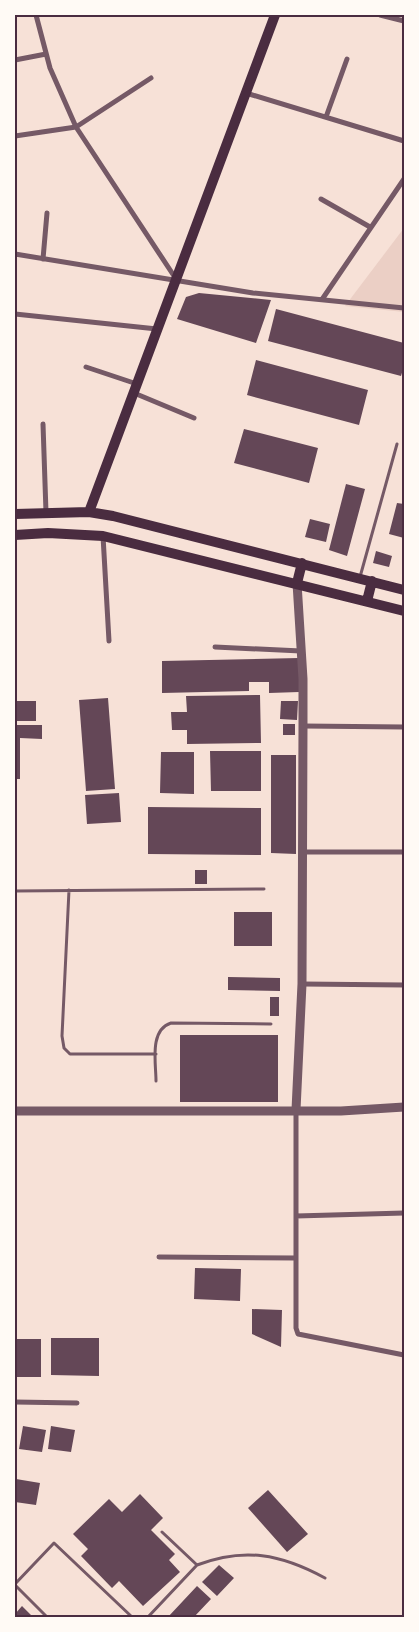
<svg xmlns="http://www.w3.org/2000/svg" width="419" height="1632" font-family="Inter,sans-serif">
<rect width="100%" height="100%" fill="#f7e1d7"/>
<path fill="#ebcfc5" d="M404,228V312L345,306Z"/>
<path fill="#644757" d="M199,293L271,300L256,343L177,319L186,297Z
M276,309L404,343V366L401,376L268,341Z
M256,360L368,390L359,425L247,395Z
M244,429L318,448L309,483L234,463Z
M346,484L365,489L347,556L329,550Z
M397,503L404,504V538L389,534Z
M310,519L330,524L326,542L305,537Z
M376,551L392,556L389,567L373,563Z
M299,658V692L269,693V682H249V691L162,693V661Z
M260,695L261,743L187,744V730H172L171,712H187L186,696Z
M108,698L115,789L86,791L79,700Z
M15,701H36V721H15Z
M281,701H298L297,720L280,719Z
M283,724H295V735H283Z
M15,725H42V739L20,738V779H15Z
M210,751H261V791H211Z
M161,752H194V794L160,793Z
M271,755H296V854L271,853Z
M119,793L121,822L87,824L85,795Z
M148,807L261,808V855L148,854Z
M195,870H207V884H195Z
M234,912H272V946H234Z
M228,977L280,978V991L228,990Z
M270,997H279V1016H270Z
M180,1035H278V1102H180Z
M195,1268L241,1269L240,1301L194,1299Z
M252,1309L282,1310L281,1347L252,1334Z
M51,1338H99V1376L51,1375Z
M15,1339H41V1377H15Z
M23,1426L46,1430L42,1452L19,1449Z
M51,1426L75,1430L71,1452L48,1449Z
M16,1479L40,1483L36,1505L15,1502Z
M268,1490L308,1534L287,1552L248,1508Z
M140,1494L163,1518L151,1530L175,1554L169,1560L180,1572L143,1606L119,1581L112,1588L81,1556L88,1549L73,1534L109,1499L122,1512Z
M219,1565L234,1578L217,1596L202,1582Z
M197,1586L211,1599L194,1617H168Z
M22,1606L33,1617H15V1614Z"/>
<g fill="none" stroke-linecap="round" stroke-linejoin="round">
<path stroke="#755966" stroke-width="3" d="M360,577L397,444
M69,890L62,1036L64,1048L70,1054H156
M15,891L264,889
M156,1081C156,1063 149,1030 171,1023L271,1024
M197,1565C244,1547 281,1554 325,1578
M15,1584L54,1543L132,1617
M15,1585L47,1617
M148,1617L197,1565L162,1532"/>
<path stroke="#755966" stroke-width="5" d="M36,15L50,68L76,127L176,279
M380,15L404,21
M15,60L46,54
M246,93L404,141
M326,117L347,59
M15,136L76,127L151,78
M321,199L370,227
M15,254L253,293L404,308
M43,259L47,213
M323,298L404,179
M15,314L157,329
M86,367L137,384
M134,393L194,418
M43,424L46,512
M103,536L109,641
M215,647L301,651
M303,726L404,727
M302,852H404
M302,984L404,985
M296,1111V1328L298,1334L404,1355
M296,1216L404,1213
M159,1257L296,1258
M15,1402L77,1403"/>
<path stroke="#755966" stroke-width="9" d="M296,1110L302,984L303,726V679L297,583
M15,1111H341L404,1107"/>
<path stroke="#4a2c40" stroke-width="10" d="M89,512L275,15
M15,514L89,512L113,516L404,590
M15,535L48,533L103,536L404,611
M297,583L302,563
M367,601L372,581"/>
</g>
<rect width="419" height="1632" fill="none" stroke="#fffaf5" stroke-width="32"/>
<rect x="16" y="16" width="387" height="1600" fill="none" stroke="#4a2c40" stroke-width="2"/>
</svg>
